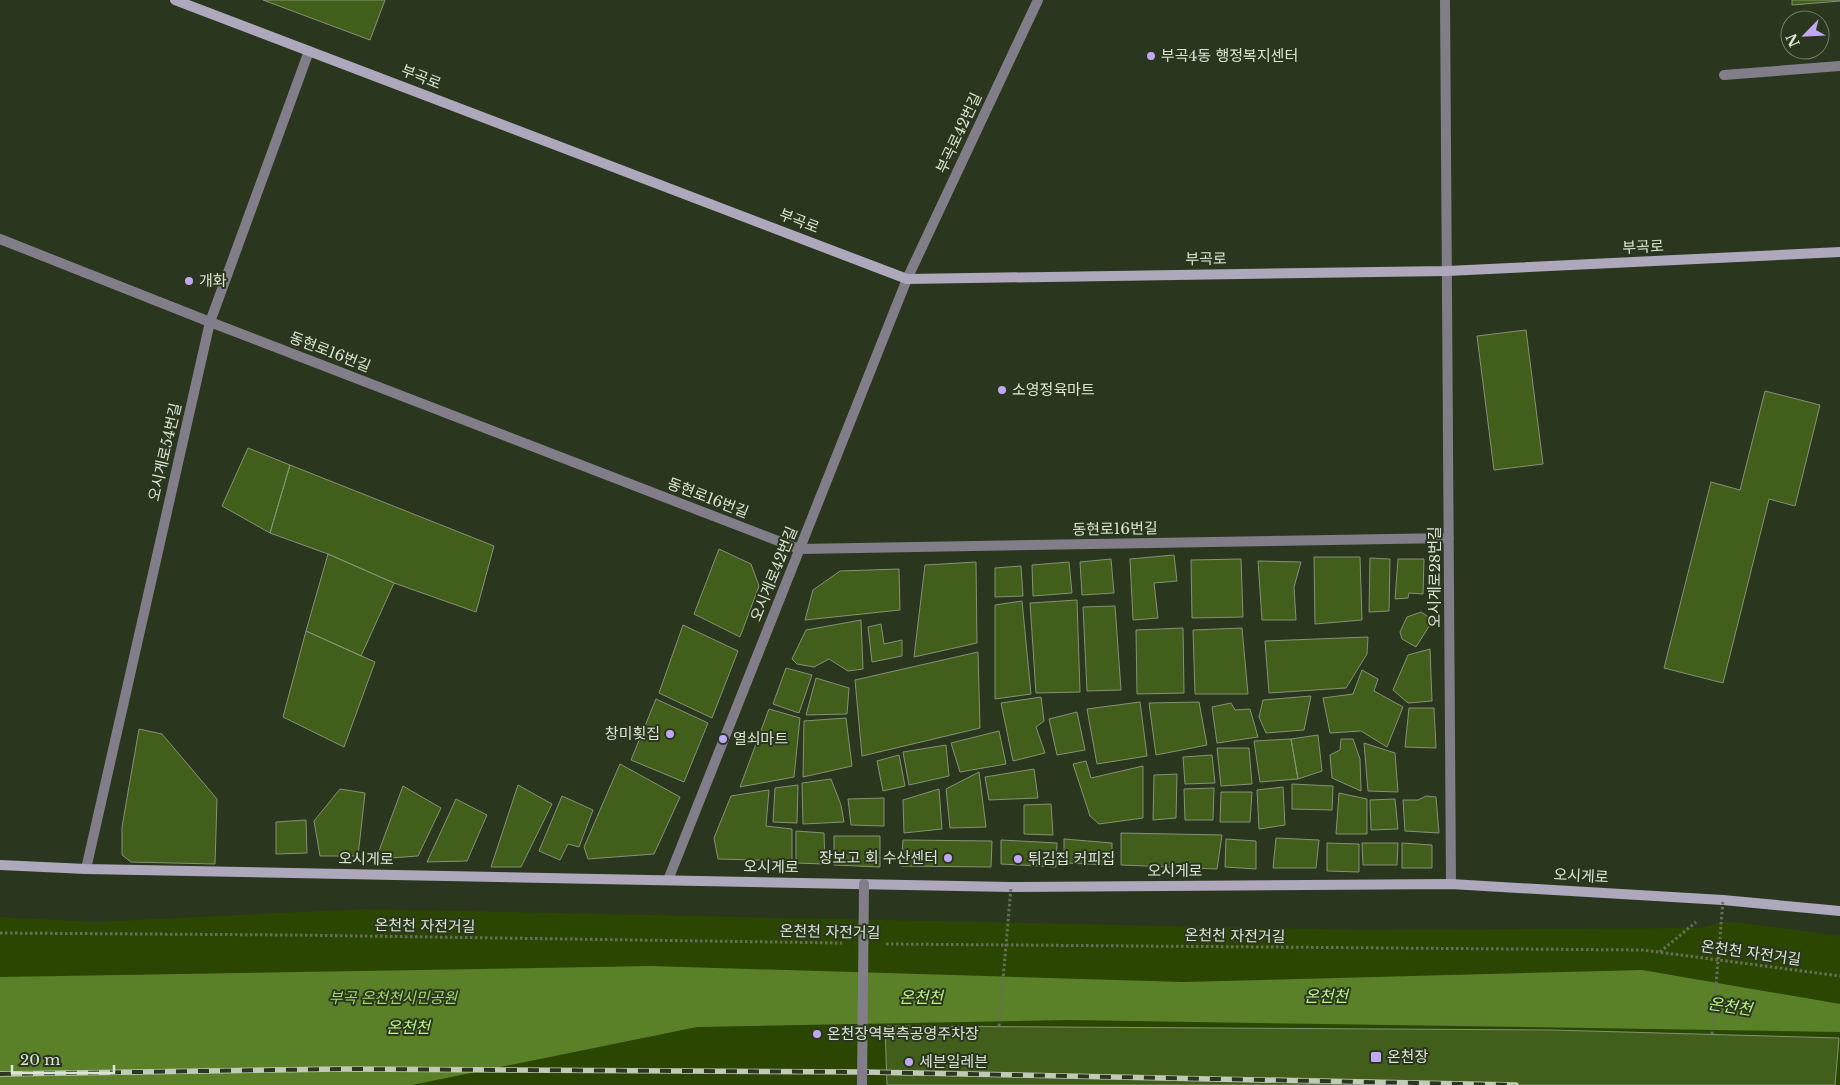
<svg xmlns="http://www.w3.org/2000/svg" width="1840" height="1085" font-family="'Libre Baskerville','Noto Sans KR',serif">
<rect width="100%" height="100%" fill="#2b361f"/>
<path fill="#2b4600" d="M362,909L1362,930L1701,928L1722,922L1744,923L1840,936V1085H0V917L95,922Z"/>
<path fill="#5a8127" d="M651,966L1183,982L1642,970L1840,1004V1032L1068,1020L697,1027L412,1085H0V977Z"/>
<path fill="#415f1b" stroke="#849177" d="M263,0H385L370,40Z
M1792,0H1840V1L1792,5Z
M1526,330L1543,464L1494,470L1477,336Z
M1765,391L1820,405L1795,506L1769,499L1723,683L1664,668L1711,482L1740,490Z
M248,448L290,465L270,533L222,506Z
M290,465L494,546L476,612L394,583L328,554L270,533Z
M719,549L751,564L759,586L740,637L694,614Z
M328,554L394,583L361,656L306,631Z
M1174,555L1177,581L1154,583L1158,618L1133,620L1130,559Z
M1314,557H1360L1362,620L1315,624Z
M1370,558L1390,559L1389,611L1369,612Z
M1111,559L1114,593L1082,595L1080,562Z
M1241,559L1243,617L1192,618L1191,560Z
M1398,559H1424L1423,594L1409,593L1408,598L1395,599Z
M1258,561L1301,562L1294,587L1296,620H1262Z
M976,562L977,643L914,657L925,565Z
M1069,562L1072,593L1033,596L1032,565Z
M1021,566L1023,596L995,597V568Z
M899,569L900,610L805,620L813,590L840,571Z
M1077,600L1080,692L1036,693L1030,603Z
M1022,601L1031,694L995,699V605Z
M1115,606L1121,690L1087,691L1083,607Z
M1421,612L1433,620L1416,647L1402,639L1400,632L1407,617Z
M861,620L863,669L848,671L829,659L814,667L797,664L792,659L806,630Z
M881,624L884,644L902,640V656L872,662L868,627Z
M683,625L738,651L712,718L659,693Z
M1183,628L1184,693L1137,694L1136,630Z
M1242,628L1248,694H1195L1193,630Z
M306,631L375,662L344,747L283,717Z
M1368,637L1367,654L1346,688L1269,693L1265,641Z
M1430,649L1432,701L1408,703L1393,690L1408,655Z
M978,652L980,728L862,756L855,680Z
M786,668L812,675L799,713L773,704Z
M1362,670L1378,679L1374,691L1403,707L1387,747L1361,731L1330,733L1323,698L1353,694Z
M816,678L849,688L847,714L806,715Z
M1311,696L1304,730L1266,733L1259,717L1263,700Z
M1041,697L1044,721L1036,727L1045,753L1013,761L1001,703Z
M656,699L708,723L684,782L631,760Z
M1140,702L1147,756L1097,764L1087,709Z
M1199,702L1207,745L1156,755L1149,703Z
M1231,703L1235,710L1250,709L1258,737L1217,743L1212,707Z
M1409,708H1434L1436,748L1405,747Z
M769,709L800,718L794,777L740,787Z
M1077,712L1085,750L1057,755L1049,719Z
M846,718L852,766L803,777L804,721Z
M139,729L162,734L217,799L215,864L131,862L122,855V827Z
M999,731L1006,764L960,772L951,743Z
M1318,735L1322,771L1298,779L1291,739Z
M1291,739L1298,779L1260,782L1254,741Z
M1341,739H1353L1360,759L1361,791L1332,778L1330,755L1340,750Z
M1364,743L1395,753L1398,792L1368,791Z
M946,745L949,776L909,785L903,752Z
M1217,748H1249L1252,784L1221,786Z
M899,755L905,786L883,791L877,761Z
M1212,755L1215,783L1185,784L1183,757Z
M1086,761L1091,778L1143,766V818L1099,824L1090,816L1073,764Z
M620,764L680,797L654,854L588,859L584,847Z
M1034,769L1038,798L989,800L985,777Z
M979,772L986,827L950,828L946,789Z
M1177,774L1176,818L1153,820L1154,775Z
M831,779L841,805L844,822L803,824L802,783Z
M1292,784L1333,786L1332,810L1292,809Z
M518,785L552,804L521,867H491Z
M798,785L797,823L773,822L775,788Z
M403,786L441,808L418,856L376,859Z
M1283,787L1285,825L1259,829L1257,790Z
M1214,788L1213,820H1185L1184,789Z
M340,789L365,793L358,856H320L314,821Z
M939,789L942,829L904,833L903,800Z
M769,790L766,826L792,829V861L718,859L714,838L731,796Z
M1221,792H1252L1250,822H1220Z
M1339,793L1367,799V834H1336Z
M562,796L593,810L579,847L568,844L560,860L539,851Z
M1426,796L1436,797L1439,833L1405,831L1403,800H1418Z
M884,798V826L851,825L848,799Z
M456,799L487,815L467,861L427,862Z
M1395,799L1398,829L1371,830L1370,800Z
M1051,804L1053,835L1024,834V805Z
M306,820L307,853L276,854V822Z
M796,831L824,833L825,864L796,863Z
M1121,833L1222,835L1217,869L1121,865Z
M834,836H880V867L834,865Z
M1276,838L1319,840L1316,868H1273Z
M1064,839L1112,843V865L1064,863Z
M1226,839L1256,841V869L1225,867Z
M903,840L992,841L991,867L901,866Z
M1001,840L1057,843L1056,867L1001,864Z
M1327,843L1359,844V872L1327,871Z
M1362,843H1398L1397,865H1363Z
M1402,843L1432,845V868H1402Z
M885,1026L1552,1030L1839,1038L1835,1085H887Z"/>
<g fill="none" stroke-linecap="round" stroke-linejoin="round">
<path stroke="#656f5b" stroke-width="3" stroke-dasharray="2.5 2.5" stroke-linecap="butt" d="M0,933L292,935L842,943
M886,944L1643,950L1840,976
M1660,952L1696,922"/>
<path stroke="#817e8a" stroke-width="10" d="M1724,75L1840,66"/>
<path stroke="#817e8a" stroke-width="10" d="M1445,0L1451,884
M0,239L210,322L799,549L1449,538
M86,869L210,322L309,51
M668,880L907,279L1038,0"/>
<path stroke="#aea8bc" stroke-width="10" d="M175,0L907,279L1447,271L1840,252
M0,865L86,869L1011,887L1451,884L1723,900L1840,911"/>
<g stroke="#c1c9b9" stroke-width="5.5">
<path id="rail" d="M0,1074L342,1069L864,1072L1516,1085"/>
</g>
<use href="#rail" stroke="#2b361f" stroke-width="4" stroke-dasharray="11" stroke-linecap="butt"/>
<path stroke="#656f5b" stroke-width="3" stroke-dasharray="2.5 2.5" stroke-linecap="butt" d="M999,1026L1011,887
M1712,1034L1723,900"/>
<path stroke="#817e8a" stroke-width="10" d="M862,1085L864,884"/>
</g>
<g fill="#c1a8f3" stroke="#2b361f" stroke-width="2">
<circle cx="1151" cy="56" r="5"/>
<circle cx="189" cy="281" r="5"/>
<circle cx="1002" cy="390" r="5"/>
<circle cx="670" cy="734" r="5"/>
<circle cx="723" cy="739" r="5"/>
<circle cx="948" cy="858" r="5"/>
<circle cx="1018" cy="859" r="5"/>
<circle cx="817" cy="1034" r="5"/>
<rect x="1370" y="1051" width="12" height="12" rx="2.5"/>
<circle cx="909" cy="1062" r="5"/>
</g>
<g text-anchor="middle" stroke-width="4" stroke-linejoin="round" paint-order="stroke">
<g font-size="15" fill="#dce4d5" stroke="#2b361f" text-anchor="start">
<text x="1161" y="61">부곡4동 행정복지센터</text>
<text x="199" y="286">개화</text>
<text x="1012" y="395">소영정육마트</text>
<text x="660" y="739" text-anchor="end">창미횟집</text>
<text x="733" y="744">열쇠마트</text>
<text x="938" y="863" text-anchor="end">장보고 회 수산센터</text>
<text x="1028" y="864">튀김집 커피집</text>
<text x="827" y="1039">온천장역북측공영주차장</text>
<text x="1387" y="1062">온천장</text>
<text x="919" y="1067">세븐일레븐</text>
</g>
<g font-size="15" fill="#dce4d5" stroke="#2b361f">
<text transform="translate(421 77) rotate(21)" y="5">부곡로</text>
<text transform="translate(959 133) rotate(-65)" y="5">부곡로42번길</text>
<text transform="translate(799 221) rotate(21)" y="5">부곡로</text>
<text transform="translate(1643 247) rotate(-3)" y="5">부곡로</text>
<text transform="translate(1206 259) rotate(-1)" y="5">부곡로</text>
<text transform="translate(330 352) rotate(21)" y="5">동현로16번길</text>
<text transform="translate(165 452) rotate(-77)" y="5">오시게로54번길</text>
<text transform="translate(708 498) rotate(21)" y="5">동현로16번길</text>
<text transform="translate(1115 529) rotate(-1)" y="5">동현로16번길</text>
<text transform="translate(774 574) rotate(-68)" y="5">오시게로42번길</text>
<text transform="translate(1435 577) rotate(-90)" y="5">오시게로28번길</text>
<text transform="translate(366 859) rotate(1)" y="5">오시게로</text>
<text transform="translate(771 867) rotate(1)" y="5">오시게로</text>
<text x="1175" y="876">오시게로</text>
<text transform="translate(1581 876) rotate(3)" y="5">오시게로</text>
<text transform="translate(425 926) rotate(1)" y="5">온천천 자전거길</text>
<text transform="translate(830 932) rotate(1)" y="5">온천천 자전거길</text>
<text transform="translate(1235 936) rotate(1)" y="5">온천천 자전거길</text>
<text transform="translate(1751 953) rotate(8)" y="5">온천천 자전거길</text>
</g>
<g font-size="15" font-style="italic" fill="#a3d966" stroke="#2b361f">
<text x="393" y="1003">부곡 온천천시민공원</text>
</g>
<g font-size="16" font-style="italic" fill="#bcf37f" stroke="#2b361f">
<text x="1326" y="1002">온천천</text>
<text x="921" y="1003">온천천</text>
<text transform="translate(1730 1006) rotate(8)" y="6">온천천</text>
<text x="408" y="1033">온천천</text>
</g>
</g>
<g transform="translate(1805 35) rotate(246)"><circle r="24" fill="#2b361f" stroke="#727c68"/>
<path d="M0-4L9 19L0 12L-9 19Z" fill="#c1a8f3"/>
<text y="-8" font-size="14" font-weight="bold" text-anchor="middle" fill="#dce4d5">N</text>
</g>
<path d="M12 1065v8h102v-8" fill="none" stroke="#dce4d5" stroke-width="2.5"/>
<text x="20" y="1065" font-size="15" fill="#dce4d5" stroke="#2b361f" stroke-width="4" paint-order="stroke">20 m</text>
</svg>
